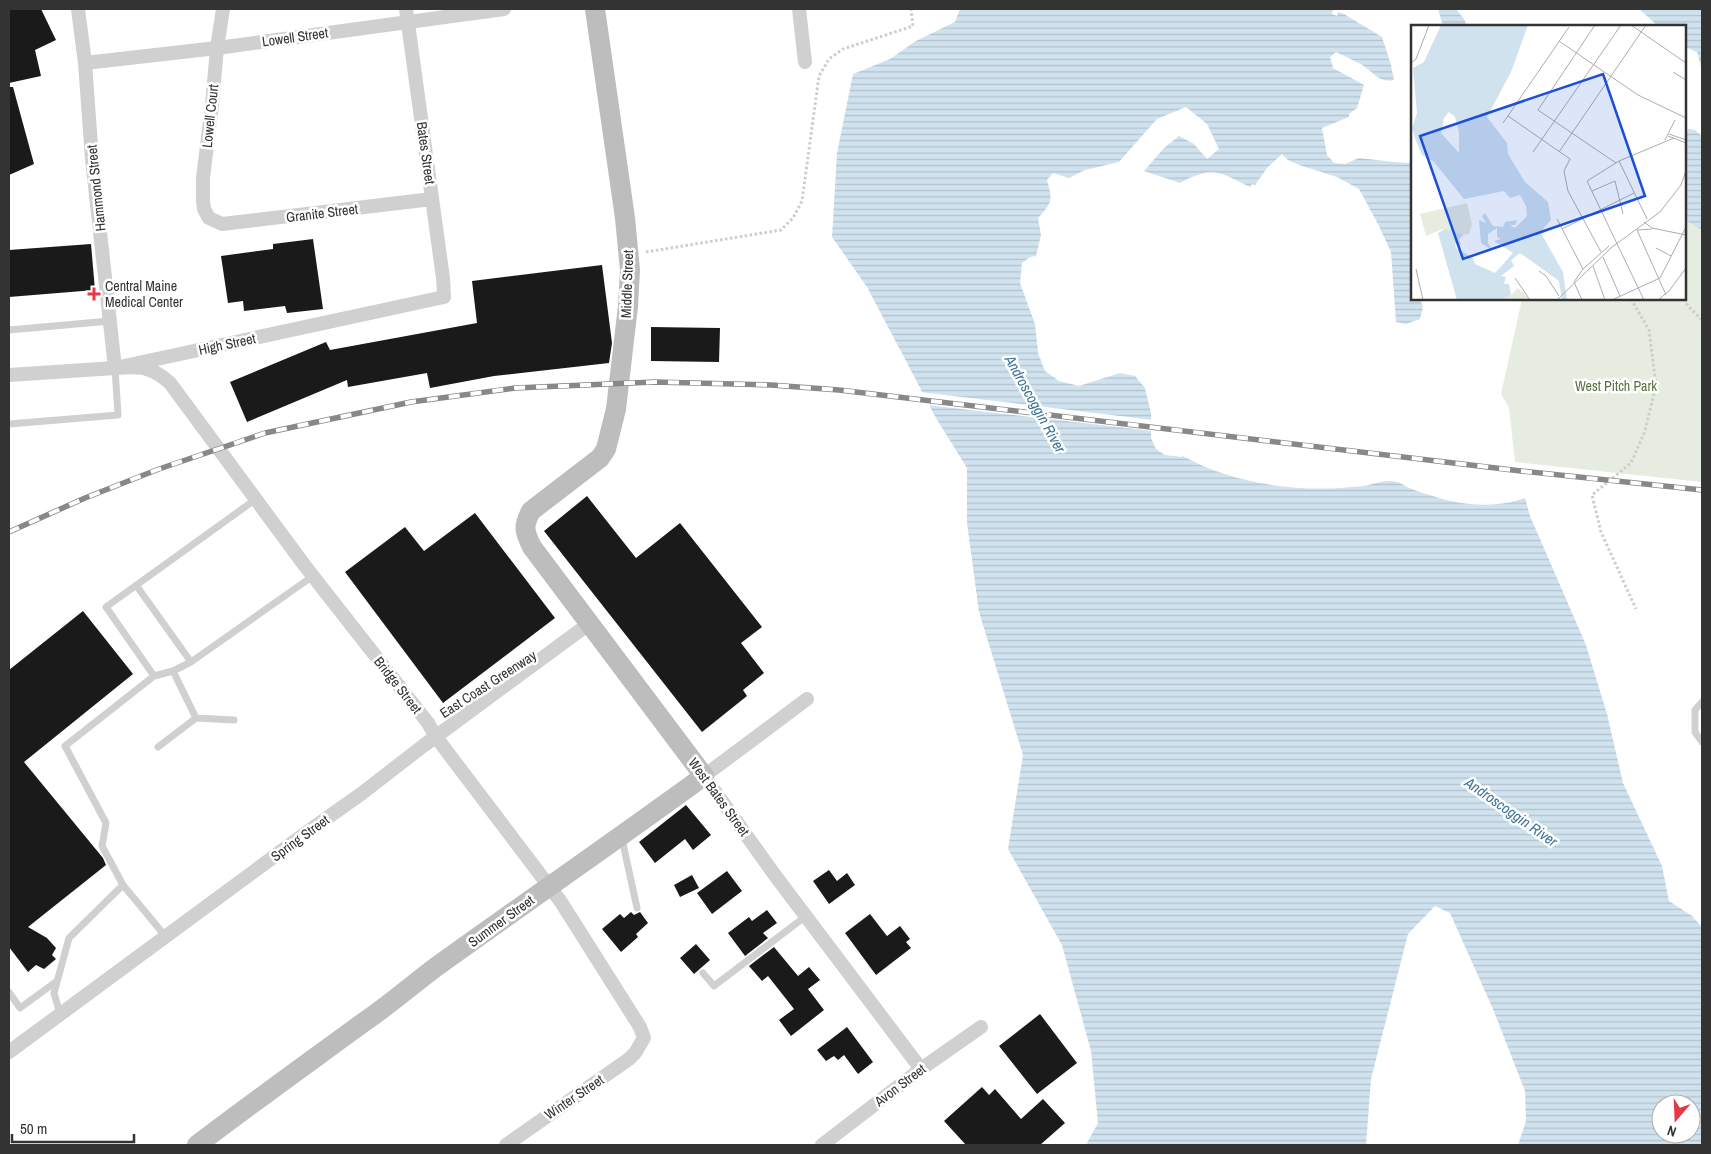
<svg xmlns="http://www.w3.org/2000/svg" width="1711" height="1154" font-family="'Archivo Narrow',sans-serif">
<defs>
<pattern id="water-rules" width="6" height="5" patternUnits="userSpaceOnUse" patternTransform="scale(1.25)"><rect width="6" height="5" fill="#cfe2ee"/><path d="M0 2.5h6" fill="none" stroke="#b2c2cd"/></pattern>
</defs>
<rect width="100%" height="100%" fill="#fff"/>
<path fill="#e6ecdf" d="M1685,220L1702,230V482L1515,462L1509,408L1501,394L1522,299H1685Z"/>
<path fill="url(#water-rules)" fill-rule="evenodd" d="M960,9H1333L1332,14L1337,16L1338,12L1344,14L1382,37L1391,65L1394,80C1380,83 1375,74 1365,67C1357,61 1345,57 1336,52L1330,57L1333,68L1364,85L1357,108L1349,114V117L1322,128L1327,155L1334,163L1345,164L1359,158L1394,162L1409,163L1412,155V235L1411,249L1412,299H1420L1423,307L1420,319L1406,324L1396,322L1391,252L1378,224L1359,189L1337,177L1299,165L1288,160L1282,154L1267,168L1255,185L1252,184L1250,187C1218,172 1214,165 1180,183L1144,171L1164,148L1179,136L1194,144L1207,159L1219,149L1207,124L1186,107L1157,119L1119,162L1085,170L1069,178L1053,173L1047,180C1053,200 1052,203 1038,218L1041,235L1036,256L1030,257L1022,263L1020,283L1035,324L1038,353L1045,371L1059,381L1079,386L1120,373L1135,376L1145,388L1151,413V438L1156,449L1165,455L1182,457L1183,456C1229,482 1289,491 1341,488C1348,487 1356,487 1364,486C1375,484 1386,479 1397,482C1401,483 1404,485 1407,487C1416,491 1426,494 1436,497C1463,506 1498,508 1525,498L1530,516L1586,645L1607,714L1623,783L1662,866L1669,901L1692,916L1702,927V1145H1518L1526,1121L1525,1091L1493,1009L1450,913L1435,906L1408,934L1371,1079L1366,1145H1086L1098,1123L1091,1051L1062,945L1008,849L1023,755L979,612L967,523V468L936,418L867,287L832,237L837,153L853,74L890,59L916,41L955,22ZM1661,1104H1691V1134H1661Z
M1438,9H1456L1464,19L1467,26H1443Z
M1639,9H1702V70L1697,52L1685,47V26H1658Z
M1688,129L1695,130L1702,136V230L1685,220V135Z"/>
<path fill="#fff" d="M920,392L1153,420V431L927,405Z"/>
<path fill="#1a1a1a" d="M9,9H41L56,40L35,50L41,76L9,83Z
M9,87H13L34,164L9,175Z
M313,239L323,309L287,313L285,306L244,311L243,301L228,303L221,256L273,249V244Z
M91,244L95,290L9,297V250Z
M602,265L612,343L609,363L494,376L430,388L427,373L348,387L347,380L247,422L230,382L326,342L330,350L477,323L472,281Z
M651,327L720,328L719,362L651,361Z
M587,496L636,558L680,523L762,627L741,643L764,673L743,690L747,696L702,732L544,531Z
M475,513L555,618L443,703L345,572L405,527L424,551Z
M83,611L133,674L24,762L103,858L106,865L28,927L47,938L56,948L52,955L56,959L44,969L36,965L28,972L9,947V670Z
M686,805L711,835L693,850L685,839L655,863L639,842Z
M829,870L837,881L847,873L855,885L829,904L813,881Z
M727,871L742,891L712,914L697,893Z
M692,875L699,888L680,897L674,885Z
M767,910L777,923L763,933L768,938L745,956L728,933L749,917L752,921Z
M631,912L634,915L640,912L648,923L636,934L638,937L621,952L602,929L620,914L624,918Z
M870,914L887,936L900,926L910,939L906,942L911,948L876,975L845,933Z
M696,944L710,960L694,974L680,958Z
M774,947L798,976L809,967L820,980L808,989L824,1010L791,1036L779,1020L794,1009L768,976L762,981L749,966Z
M1040,1014L1077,1063L1037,1094L999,1046Z
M847,1027L873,1062L858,1074L844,1055L838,1060L834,1056L826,1061L817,1050Z
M982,1087L989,1095L995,1089L1021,1119L1043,1099L1065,1123L1040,1145H966L944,1121Z"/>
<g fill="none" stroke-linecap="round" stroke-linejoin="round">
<path stroke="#cdcdcd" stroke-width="3" stroke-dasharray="2.5 2.5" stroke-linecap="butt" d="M646,252L781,230L793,218L802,201L819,76L829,59L843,49L913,26L911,9
M1631,299L1649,330L1656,385L1645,431L1631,463L1592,495L1601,532L1636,609
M1684,299L1688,306L1702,320"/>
<path stroke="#d0d0d0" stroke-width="7" d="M9,330L110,321
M9,424L118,415L115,368
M136,585L191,662L313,576
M154,676L173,671L191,662
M1702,702L1695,710V732L1702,742
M196,718L234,720
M158,747L196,718L173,671
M622,839L637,908
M166,937L123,885L102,846L106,823L65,746L154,676L106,607L256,499
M703,973L714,986L806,916
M9,992L20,1008L57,981
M60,1014L54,993L69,938L123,885"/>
<path stroke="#d0d0d0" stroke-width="14" d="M78,9L85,63L92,159L115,368
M223,9L217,48L212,105L203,178V201L204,209L209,218L222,224L432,199
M799,9L805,62
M85,63L217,48L504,9
M115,368C140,366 151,366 170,383L305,566L428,723L436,737L561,902L640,1027L644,1038L635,1053L629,1059L506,1145
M9,375L115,368L444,297L443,278L406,9
M807,699L704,776L774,874L921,1069
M9,1052L310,830L361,794L423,746L590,623
M822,1145L921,1069L981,1027"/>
<path stroke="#bdbdbd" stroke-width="20" d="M197,1145C252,1103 308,1063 364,1022C389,1005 412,985 436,967C525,903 615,841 704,776L532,547C524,531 523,526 531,511L600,458L606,449L616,409L628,306L630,270L625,218L595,9"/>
<g stroke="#888" stroke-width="5.5">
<path id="rail" d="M9,532L85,498L159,469L265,433L411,402L515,388L655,382L771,385L839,390L1521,471L1702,490"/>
</g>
<use href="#rail" stroke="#fff" stroke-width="4" stroke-dasharray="11" stroke-linecap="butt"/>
</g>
<path fill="#e63946" stroke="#fff" stroke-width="2" d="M91.5 286.5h5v5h5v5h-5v5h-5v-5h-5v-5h5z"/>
<g text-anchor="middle" stroke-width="5" stroke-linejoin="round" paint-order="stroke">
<g font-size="14" fill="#333" stroke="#fff">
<text transform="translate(295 37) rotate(-8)" y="5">Lowell Street</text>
<text transform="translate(210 116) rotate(-84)" y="5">Lowell Court</text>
<text transform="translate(426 153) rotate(82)" y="5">Bates Street</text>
<text transform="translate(96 188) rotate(-96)" y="5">Hammond Street</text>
<text transform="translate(322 213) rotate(-7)" y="5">Granite Street</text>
<text transform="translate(627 284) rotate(-88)" y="5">Middle Street</text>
<text transform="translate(227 344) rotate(-12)" y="5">High Street</text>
<text transform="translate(488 684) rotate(-33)" y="5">East Coast Greenway</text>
<text transform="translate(398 685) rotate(52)" y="5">Bridge Street</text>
<text transform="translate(719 797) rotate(54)" y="5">West Bates Street</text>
<text transform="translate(300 838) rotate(-36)" y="5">Spring Street</text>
<text transform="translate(501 921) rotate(-36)" y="5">Summer Street</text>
<text transform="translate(900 1085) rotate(-37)" y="5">Avon Street</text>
<text transform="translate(574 1097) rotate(-34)" y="5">Winter Street</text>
</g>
<g font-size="14" fill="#333" stroke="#fff" text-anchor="start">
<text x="105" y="291">Central Maine<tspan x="105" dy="16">Medical Center</tspan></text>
</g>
<g font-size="14" fill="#56703f" stroke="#fff">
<text x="1616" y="391">West Pitch Park</text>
</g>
<g font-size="15" font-style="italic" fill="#3f7597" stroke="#fff">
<text transform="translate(1035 404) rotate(61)" y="5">Androscoggin River</text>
<text transform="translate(1511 812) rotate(35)" y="5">Androscoggin River</text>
</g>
</g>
<g transform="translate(1411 25)">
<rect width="275" height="275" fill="#fff"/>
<path d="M56,178L61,199L58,209L46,210L32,204L15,211L9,189ZM107,263L119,275H89L100,270Z" fill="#e6ecdf"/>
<path d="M30,0H117L100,47L76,92L96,118L97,129L114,157L137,177L140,195L132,204L131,210L152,247L156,275H151L148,256L109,228L100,235L103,241L90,251L95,252L93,259H98L100,270L89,275H46L27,208L34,204L53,210L48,214L50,220L44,219L45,223L62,233L64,239L84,248L102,228L83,216L90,214L86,212V203L77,209V218L81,225L70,218L68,195L75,198L71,191L74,188L82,201L92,202L94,197L106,195L104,200H99L104,203L116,191L115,181L109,170L99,173L93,166L53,174L23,137L11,130L5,116L1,103L6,88L2,43L13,37ZM38,87L44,92L48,107V128L30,108L33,93Z" fill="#cfe2ee" fill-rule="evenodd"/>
<path fill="none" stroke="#adadad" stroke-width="1" d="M184,0L127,85L205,138M220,0L275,38M148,16L227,70L275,93M0,38L5,34L18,0M262,47L275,55M97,91L159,134L153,146L157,166L190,227M92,98L158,2M258,109L275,115M257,111L275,118M254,115L264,95M122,127L210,0M148,127L235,0M208,136L236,194M181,166L204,156L212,189M146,194L172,244M233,197L241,203L275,210M151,204L223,168M226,205L255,270M226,205L241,204M245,223L260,231M192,232L209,271M182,241L194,275M5,244L12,275M128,246L135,251L148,271M104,253L119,275M163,257L171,275M163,257L172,244L198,221M146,275L201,222L249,187L270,160L275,146M201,275L249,253L275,202M233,275L176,156L208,136L263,113M247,275L258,266L275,243"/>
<path fill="#1d4ed8" fill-opacity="0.15" stroke="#1d4ed8" stroke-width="2.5" d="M192,49L234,171L52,234L9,111Z"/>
<rect width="275" height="275" fill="none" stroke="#333" stroke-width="2.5"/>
</g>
<rect width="1711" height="1154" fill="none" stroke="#333333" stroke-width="20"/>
<g transform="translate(1676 1119) rotate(199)"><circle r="24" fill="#ffffff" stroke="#adadad"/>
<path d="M0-4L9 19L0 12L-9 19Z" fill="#e63946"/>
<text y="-8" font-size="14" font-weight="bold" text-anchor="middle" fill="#333333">N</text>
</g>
<path d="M12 1134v8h122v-8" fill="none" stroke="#333333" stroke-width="2.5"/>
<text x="20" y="1134" font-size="15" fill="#333333" stroke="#ffffff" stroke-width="4" paint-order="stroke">50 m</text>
</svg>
